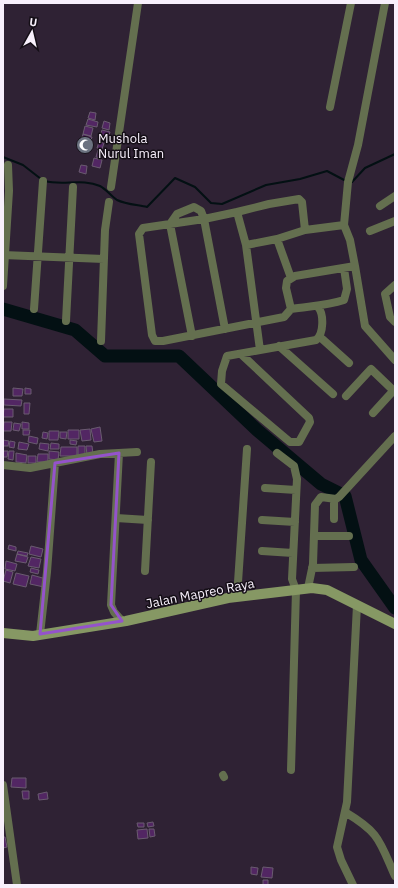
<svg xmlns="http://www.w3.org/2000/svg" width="398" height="888" font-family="'IBM Plex Sans',sans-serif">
<rect width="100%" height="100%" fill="#2f2234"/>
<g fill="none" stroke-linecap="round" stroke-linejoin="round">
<path stroke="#031013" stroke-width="2" d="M3,157L23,165L41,179
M45,181C63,186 82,178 100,186C106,189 111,196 117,200C125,204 138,205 147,207L175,178L195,187L211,203L222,204L266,185L300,179L327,171L346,181
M352,182L365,168L395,154"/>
<path stroke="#031013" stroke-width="13" d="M3,309L75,330L105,356H179L257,430L321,484L345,496L361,560L395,608"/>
</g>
<path fill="#522663" stroke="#6a5b70" d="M90,112L96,113L95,120L88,118Z
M88,119L98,122L97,127L86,125Z
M104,121L110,123L109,130L102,128Z
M85,126L93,128L91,136L83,134Z
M102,130L110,132L107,141L99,139Z
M83,134L92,137L90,143L81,141Z
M99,142L104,143L102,149L97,148Z
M98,150L102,152L101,158L96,157Z
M94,158L102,160L100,168L92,166Z
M81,165L87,166L86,174L79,172Z
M13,388L23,389L22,396H13Z
M25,388L31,389V394H25Z
M4,399L22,400L21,406L4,405Z
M24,403H30L29,414H24Z
M4,409H13V417H3Z
M4,422H12L11,431H3Z
M22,422L29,423V429H22Z
M14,423L21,424L19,431L13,430Z
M100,427L102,441L94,442L91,429Z
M90,429L91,440L82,441L80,430Z
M23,430H30L29,435H23Z
M68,430H79V439H68Z
M49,431H59L58,440H49Z
M43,432L48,433L47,439L42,438Z
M60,432H67L66,439L60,438Z
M29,436L38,438L37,444L28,442Z
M3,440L9,441L8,446H3Z
M70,440L77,441L76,445L70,444Z
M10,441L15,442L14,448L9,447Z
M19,442L29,444L27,450L18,449Z
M40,443L49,444L48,451L39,449Z
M51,443L59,444V449H50Z
M78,446H85V456H78Z
M86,446H92L93,454L87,455Z
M61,447H77V456H60Z
M3,451H8L7,457H3Z
M9,451H14L13,460L8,459Z
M49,451L59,452L58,460L49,459Z
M16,453L27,455L26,463L16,462Z
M38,454H48V462H37Z
M28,456H36V463H28Z
M9,545L16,547V551L8,549Z
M31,546L43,549L41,557L29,554Z
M18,551L28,553L27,556L17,554Z
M17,554L28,557L26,563L15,561Z
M31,557L41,559L39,568L28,566Z
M6,561L17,564L15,571L5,569Z
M31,568L39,570L38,574L30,572Z
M6,570L13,572L10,583L3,581Z
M16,573L29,576L26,587L13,584Z
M32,575L46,579L44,587L30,584Z
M12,778H26V788L11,787Z
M22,791H29V799H23Z
M47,792L48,799L39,800L38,794Z
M153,822L154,826L148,827L147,823Z
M137,823H144V827H138Z
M147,829L148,838L138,839L137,830Z
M149,829H154L155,836L150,837Z
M3,837H5L7,847L3,848Z
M251,867L258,868L257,875L251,874Z
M263,867L273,868L272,878L261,877Z
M263,880H268V885H263Z"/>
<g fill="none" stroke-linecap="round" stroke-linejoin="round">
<path stroke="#646f4f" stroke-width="8" d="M330,107L351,3
M111,187L138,3
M380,206L395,196
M237,212L269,204L299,199L302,202L305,230
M370,231L395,221
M277,239L305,230L344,225
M3,255L104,259
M355,266L365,326L395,360
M291,278L277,239L246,245L237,212L204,219L143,228L139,234L152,335L155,341H163L284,317L291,309L286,288L287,281L295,276L355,266L350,240L344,225L348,182L358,145L385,3
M395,285L385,294L390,317L395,322
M3,286L9,191L8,165
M34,309L43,181
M291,309C309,306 326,306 344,300L347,289L344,268
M66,321L73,187
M192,336L170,224L177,214L194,207L201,211L204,219L225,329
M320,337L349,363
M101,341L105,230L109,202
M279,346L333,394
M260,350L316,340C324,334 324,314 318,307
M241,354L309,418L310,422L299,442H290L221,384L222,371L227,356C238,354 249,352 260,350L246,245
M346,396L371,369L395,392
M373,413L394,390
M119,453L111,605L114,612L122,621
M277,453L294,466L297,479L292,579L296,590L291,770
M3,465L30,468L100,454L137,452
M265,488L296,490
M116,518L148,520
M334,519V499
M262,520L295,522
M315,536H349
M262,551L293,553
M312,568L354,567
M145,571L151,462
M308,588L313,564L315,505L321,497L336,499L339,497L395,436
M237,597L247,449
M40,634L47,572L55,463
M223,775L224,777
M3,785L17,885
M345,812C380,833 379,840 395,876
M353,885L341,860L337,847L347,802L357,605"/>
<path stroke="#869864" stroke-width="10" d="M3,633L33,636L126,621L228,598L312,588L327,590L395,624"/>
</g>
<path fill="none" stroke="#9453cb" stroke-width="3" stroke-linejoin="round" d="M119,453L111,605L122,621L40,634L55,463Z"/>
<defs>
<g id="mosque-disc" transform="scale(0.9)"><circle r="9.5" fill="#6b7280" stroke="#140e16"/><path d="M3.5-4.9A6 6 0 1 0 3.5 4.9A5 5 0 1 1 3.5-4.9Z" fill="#fff"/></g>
</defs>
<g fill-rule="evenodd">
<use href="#mosque-disc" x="85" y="145"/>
</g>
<g text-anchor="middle" stroke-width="3" stroke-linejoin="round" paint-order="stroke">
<g font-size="13" fill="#f8f0fc" stroke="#140e16" text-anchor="start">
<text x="98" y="143">Mushola<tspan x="98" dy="15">Nurul Iman</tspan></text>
</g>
<g font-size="13" fill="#f8f0fc" stroke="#140e16">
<text transform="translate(200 593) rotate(-11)" y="5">Jalan Mapreo Raya</text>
</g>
</g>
<rect width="398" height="888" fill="none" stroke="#f8f0fc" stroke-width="8"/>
<g transform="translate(32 32) rotate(8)" stroke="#140e16" stroke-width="3" paint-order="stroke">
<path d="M0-3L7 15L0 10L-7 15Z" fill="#f8f0fc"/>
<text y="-6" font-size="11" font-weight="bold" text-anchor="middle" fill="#f8f0fc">U</text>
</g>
</svg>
